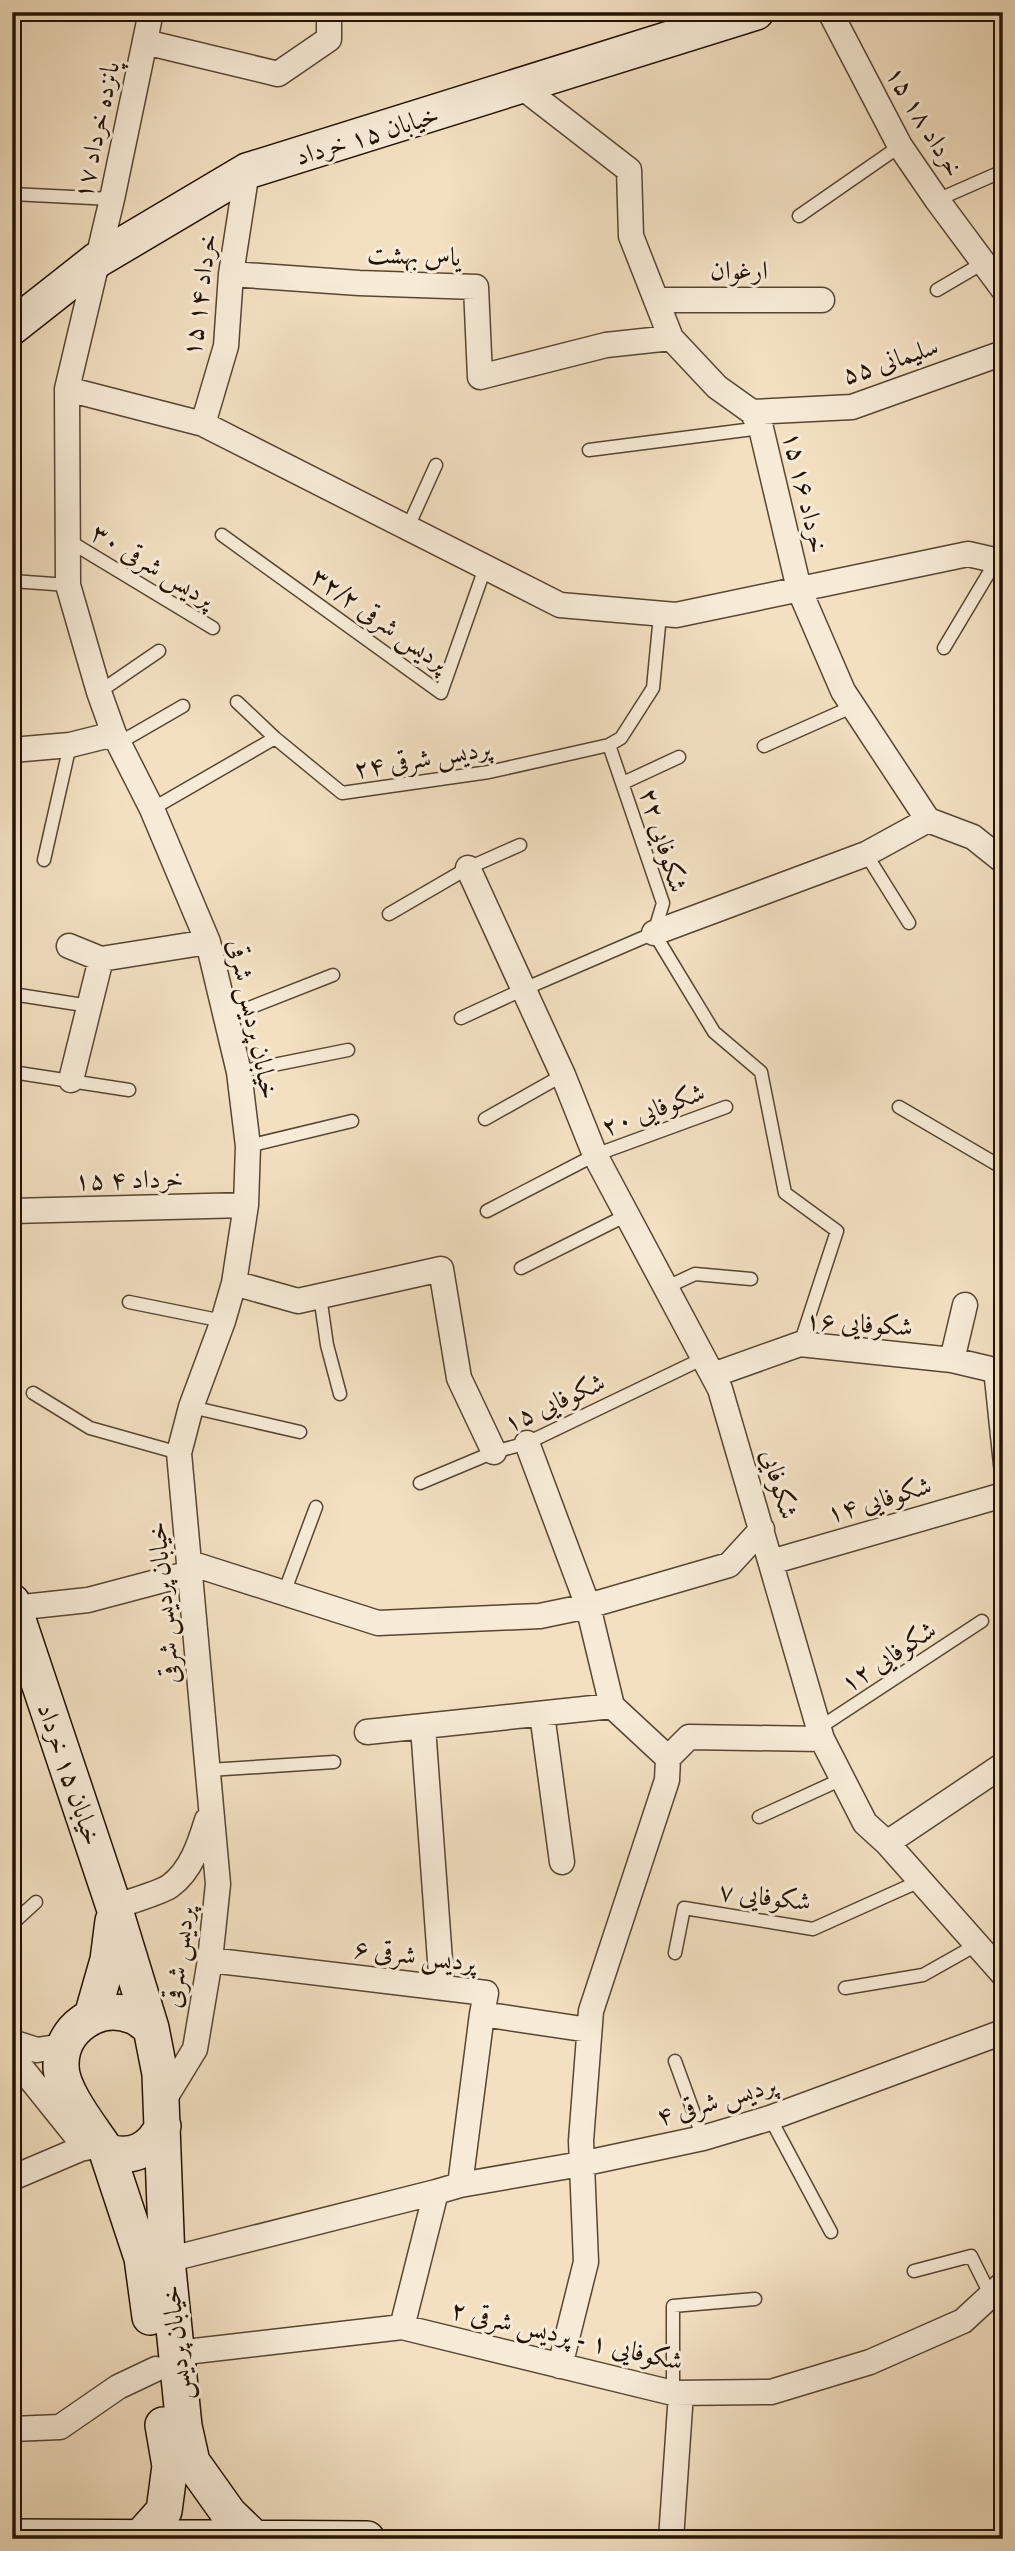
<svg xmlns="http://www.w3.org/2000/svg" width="1015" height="2551" font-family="'IM FELL DW Pica',Amiri,serif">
<rect width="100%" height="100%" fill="#f2e0c1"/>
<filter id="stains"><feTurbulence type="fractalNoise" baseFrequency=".00286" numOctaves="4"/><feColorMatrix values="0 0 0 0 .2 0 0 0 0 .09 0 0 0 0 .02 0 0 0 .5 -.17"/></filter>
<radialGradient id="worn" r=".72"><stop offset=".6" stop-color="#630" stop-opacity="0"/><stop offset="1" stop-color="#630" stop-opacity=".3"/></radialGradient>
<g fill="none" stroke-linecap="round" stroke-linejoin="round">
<g stroke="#574632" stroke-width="15">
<path id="lane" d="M12,194L112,199
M937,200L1003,171
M799,216L900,146
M937,290L983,263
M589,450L761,428
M408,527L436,465
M222,535L441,693L485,568
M69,541L213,628
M12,581L68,585
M944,648L996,561
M99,692L159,651
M237,702L275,738
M119,743L183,706
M764,746L854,706
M623,783L679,757
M152,809L275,738L342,793L489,772L609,745L621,738L653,688L660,615
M866,854L909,923
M44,860L70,745
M389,914L468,868L520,845
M654,933L714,1032L761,1072L785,1193L837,1231L800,1344
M12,994L90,1006
M226,1017L333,975
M461,1018L524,989L654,933L663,903L609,745
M12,1072L129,1090
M239,1072L348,1050
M899,1107L1003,1168
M485,1119L563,1075
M248,1146L352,1121
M487,1211L595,1155L726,1107
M521,1268L627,1215
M667,1287L695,1274L751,1279
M320,1296L327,1345L340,1394
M129,1302L223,1321
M990,1369L1003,1493
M33,1393L90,1428L179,1453
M191,1407L300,1432
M420,1483L494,1452L527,1443L704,1358
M284,1593L316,1507
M819,1728L982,1621
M209,1770L334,1762
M759,1817L842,1779
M12,1924L36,1902
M675,1953L684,1908L813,1929L920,1881
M845,1988L923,1975L978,1944
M675,2061L703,2138
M770,2118L831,2232
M914,2271L971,2256L990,2294
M673,2393V2306L755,2299"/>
</g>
<g stroke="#574632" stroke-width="27">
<path id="street" d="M151,12L112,199L67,389L68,585L99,692L114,734L152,809L208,942L239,1072L248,1146L246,1205L234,1283L223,1321L191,1407L179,1453L218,1884L210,1960L195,2049L162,2103
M830,12L900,146L937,200L1003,289
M145,42L278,74L329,39V12
M522,87L629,170L631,236L671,338L717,387L752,412L761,428L799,589L843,691L928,820L973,837L1003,861
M231,274L359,283L476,287L480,377L606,345L671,338
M656,300H822
M67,389L203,424L560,605L676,615L968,554L1003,562
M752,412L852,407L1003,353
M203,424L226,346L231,274L247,171
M12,750L70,745L114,734
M468,868L563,1075L595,1155L720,1389L822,1739L865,1823L887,1843L1003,1974
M654,933L866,854L928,820
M69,946L101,959L208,942
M71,1080L101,959
M12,1211L246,1205
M234,1283L298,1301L441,1269L459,1378L494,1452
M952,1360L965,1305
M713,1375L800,1344L952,1360L990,1369L1003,1375
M527,1443L588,1606L612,1706L668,1758L667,1780L591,2011L581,2141L586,2262L560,2366
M771,1562L1003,1495
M190,1563L378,1623L540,1616L588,1606L729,1565L762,1529
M14,1608L88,1600L190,1573
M542,1714L562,1862
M423,1727L442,1988
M367,1732L612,1706
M668,1758L689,1737L822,1739
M887,1843L1003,1765
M114,1907C128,1902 160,1893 170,1886C191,1871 200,1843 207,1820
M210,1960L486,1993L482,2014L589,2030
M12,2042L37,2050L63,2046
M12,2056L86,2148
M12,2178L85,2147
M460,2185L482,2014
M167,2260L436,2192
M402,2327L436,2192L460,2185L581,2164L703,2138L770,2118L1003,2032
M177,2353L402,2327L673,2393L771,2392L870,2362L963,2321L1003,2284
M12,2429L60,2427L118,2387L156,2369
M671,2539L681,2393"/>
</g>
<g stroke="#231202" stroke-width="38">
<path id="secondary" d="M12,327L97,260L247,171L756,12
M12,1602L114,1907L151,2028
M92,2016L108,1960L113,1921
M163,2126C151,2150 133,2159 107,2152C93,2130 61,2092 61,2066C60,2029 98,2002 133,2016C139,2018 145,2024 151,2028L160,2074L167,2260L184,2426L192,2462L229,2514L253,2537
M107,2152L142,2258L150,2317
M12,2537L367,2539
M139,2539L164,2511L170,2466L163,2425"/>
</g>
<use href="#lane" stroke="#f7ebd7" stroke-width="12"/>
<use href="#street" stroke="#f7ebd7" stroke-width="24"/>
<use href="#secondary" stroke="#f7ebd7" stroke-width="35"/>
</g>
<g text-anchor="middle" stroke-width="6" stroke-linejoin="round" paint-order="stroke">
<g font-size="26" fill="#231202" stroke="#f7ebd7">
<text transform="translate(925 121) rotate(59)" y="9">۱۵ خرداد ۱۸</text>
<text transform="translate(96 130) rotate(-78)" y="9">پانزده خرداد ۱۷</text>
<text transform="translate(367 135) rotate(-17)" y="9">خیابان ۱۵ خرداد</text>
<text transform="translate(414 255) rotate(2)" y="9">یاس بهشت</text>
<text x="739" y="279">ارغوان</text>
<text transform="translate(199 295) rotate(-82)" y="9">۱۵ خرداد ۱۴</text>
<text transform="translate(890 360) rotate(-18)" y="9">سلیمانی ۵۵</text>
<text transform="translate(806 492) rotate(77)" y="9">۱۵ خرداد ۱۶</text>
<text transform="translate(153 565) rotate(31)" y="9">پردیس شرقی ۳۰</text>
<text transform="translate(380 619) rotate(35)" y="9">پردیس شرقی ۳۲/۲</text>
<text transform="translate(422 758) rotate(-9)" y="9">پردیس شرقی ۲۴</text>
<text transform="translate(664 840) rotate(73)" y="9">شکوفایی ۲۲</text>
<text transform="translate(254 1019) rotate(78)" y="9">خیابان پردیس شرقی</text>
<text transform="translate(653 1109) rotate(-20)" y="9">شکوفایی ۲۰</text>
<text transform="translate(129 1179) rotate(-1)" y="9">۱۵ خرداد ۴</text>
<text transform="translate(859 1323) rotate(4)" y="9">شکوفایی ۱۶</text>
<text transform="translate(554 1402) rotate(-24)" y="9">شکوفایی ۱۵</text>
<text transform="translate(780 1484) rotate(73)" y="9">شکوفایی</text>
<text transform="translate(879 1499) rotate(-16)" y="9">شکوفایی ۱۴</text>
<text transform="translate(163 1603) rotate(-95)" y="9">خیابان پردیس شرقی</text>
<text transform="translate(888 1656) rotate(-33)" y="9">شکوفایی ۱۲</text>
<text transform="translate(70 1774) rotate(71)" y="9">خیابان ۱۵ خرداد</text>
<text transform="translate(765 1896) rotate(7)" y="9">شکوفایی ۷</text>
<text transform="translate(415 1955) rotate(7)" y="9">پردیس شرقی ۶</text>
<text transform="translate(178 1957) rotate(-82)" y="9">پردیس شرقی</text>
<text transform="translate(716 2100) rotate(-16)" y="9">پردیس شرقی ۴</text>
<text transform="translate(567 2335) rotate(13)" y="9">شکوفایی ۱ - پردیس شرقی ۲</text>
<text transform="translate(176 2343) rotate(-96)" y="9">خیابان پردیس</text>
</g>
</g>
<rect width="1015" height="2551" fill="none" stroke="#f2e0c1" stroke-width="42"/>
<rect x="14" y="14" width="987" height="2523" fill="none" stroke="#231202" stroke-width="3.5"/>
<rect x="21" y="21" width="973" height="2509" fill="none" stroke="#231202" stroke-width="2"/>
<rect width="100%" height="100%" filter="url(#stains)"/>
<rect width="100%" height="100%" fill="url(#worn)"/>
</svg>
